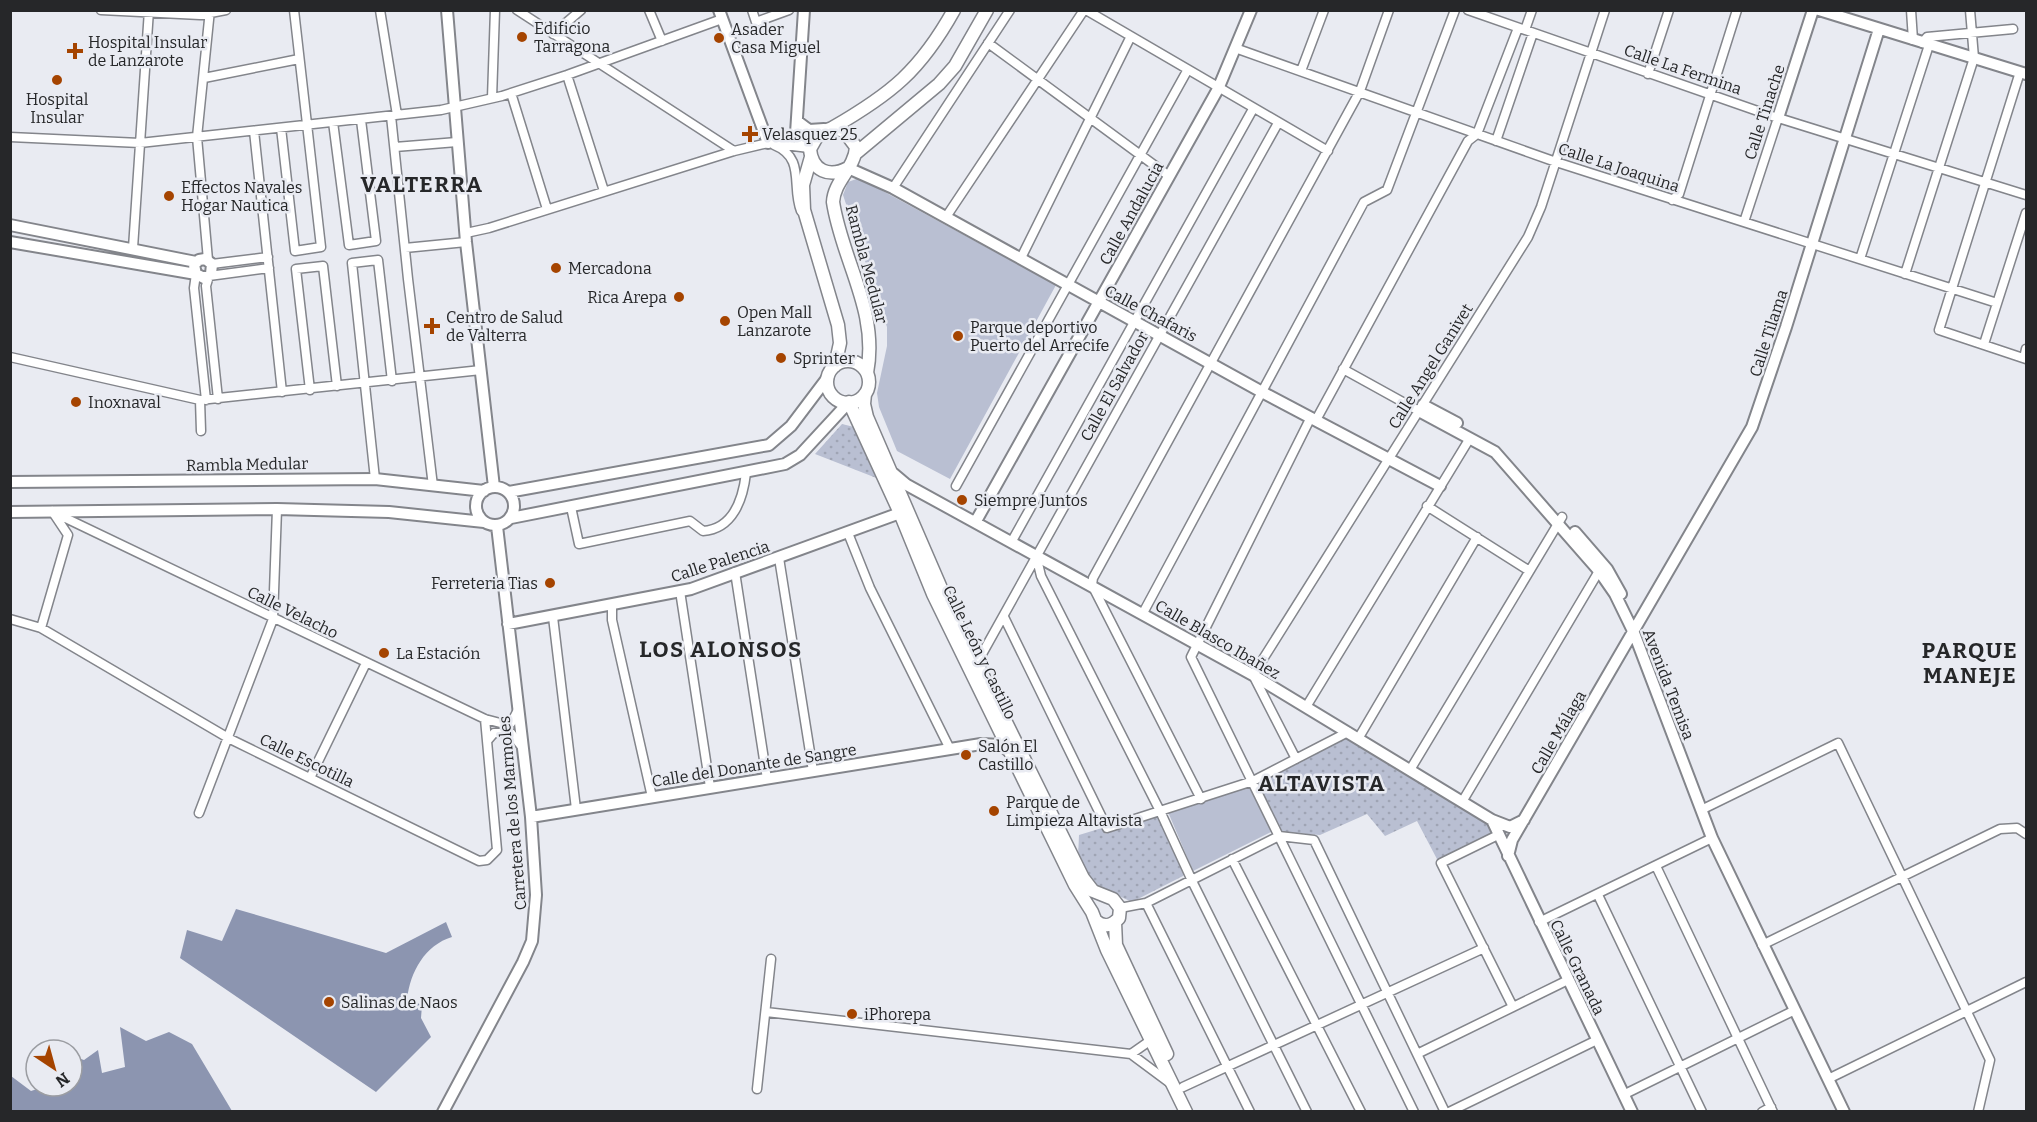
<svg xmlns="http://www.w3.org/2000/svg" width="2037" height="1122" font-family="Bitter,serif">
<defs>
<pattern id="park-dots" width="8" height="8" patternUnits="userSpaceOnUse" patternTransform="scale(1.5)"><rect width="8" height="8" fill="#b9bfd2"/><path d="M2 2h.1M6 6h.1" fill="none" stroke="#9fa4b4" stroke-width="1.8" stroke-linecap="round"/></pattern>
</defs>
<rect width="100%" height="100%" fill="#e9ebf2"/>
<path fill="url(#park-dots)" d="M842,424L854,427L879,479L815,454Z
M1346,738L1490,825L1494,834L1438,861L1417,821L1385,836L1367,814L1320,835L1282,832L1257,782Z
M1159,816L1185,873L1183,876L1132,902L1091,883L1078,858L1079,835L1102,828L1105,834Z"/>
<path fill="#b9bfd2" d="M859,178L1056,285L950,479L897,451L879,407L877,393L887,346V327L843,195L848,182Z
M1251,785L1273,831L1193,871L1168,812Z"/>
<path fill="#8c95b0" d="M236,909L386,953L446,922L452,937C425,945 410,972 407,999L422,1005L421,1018L431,1037L376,1092L180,958L187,930L222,941Z
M120,1027L146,1041L169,1032L192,1044L232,1111H11V1076L31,1091L37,1089L36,1086H72V1056L84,1060L98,1050L102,1073L125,1067Z"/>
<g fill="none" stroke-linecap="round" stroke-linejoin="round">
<g stroke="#83858b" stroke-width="11">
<path id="street" d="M101,10L200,15L226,10
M380,10L397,115
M517,10L734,151
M649,10L662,41
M752,10L756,22L789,10
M1086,10L1328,151
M1468,10L1772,116L2026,195
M1911,10L1913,40
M1525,30L1532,10
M553,34L581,10
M988,43L1169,176
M1922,43L1927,37L2013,29
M1235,48L1556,162L1997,303
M1301,71L1324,10
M2020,72L1939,330L2026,359
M1648,74L1669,10
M567,75L604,191
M204,78L299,59
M511,93L547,209
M492,98L495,10
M391,116L408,279L433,486
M333,122L349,245L376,241L361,120
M281,128L295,251L321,247L294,10
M254,131L282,392
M1477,134L1518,28
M10,137L140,143L441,110L502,96L567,75L722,19
M1496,141L1533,33
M774,145C806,158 791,186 801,211
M395,147L457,142
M893,188L1010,10
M1672,200L1679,194L1737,10
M946,217L1084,10
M1744,222L1778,118
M466,233L489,228L734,151L768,143L809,148
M133,248L149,10
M405,248L466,242
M1021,258L1130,38
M1860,259L1929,45
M208,260L197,137L210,10
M212,264L268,257
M196,274L194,288L206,400
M1905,274L1974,58L1970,10
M1984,344L2026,213
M10,357L200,400L481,370
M2024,358L2026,349
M1343,369L1419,411
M310,390L296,269L323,266L337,386
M218,399L206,286L209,276L269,268
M200,400L201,431
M1311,417L1191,657L1414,1112
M1316,420L1468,141L1477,134
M375,479L352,263L378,260L392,381
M956,486L1187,71
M1427,506L1528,570
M571,507L579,544L690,521L703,531C733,529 743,499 746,473
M55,513L485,719L504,724L511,723L518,710
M848,533L870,588L950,749
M1012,541L1253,109
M1036,555L1041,576L1160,811L1194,885L1307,1112
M779,558L813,771
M735,572L767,779
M680,591L710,787
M612,605V620L652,797
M1143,613L1364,202L1387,190L1455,10
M553,617L576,809
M1004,617L1107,828L1253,781L1348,732
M10,619L41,628L230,739L479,861L487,860L497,850L485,719
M41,628L68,535L52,511
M977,663L1278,123
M1306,707L1470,438
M1358,739L1477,537
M488,740L494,733H511L522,747
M1296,759L1253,675L1528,237L1541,207L1605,10
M1410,770L1562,517
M310,778L366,663
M1201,799L1092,585L1093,578L1360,91L1389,10
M1462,802L1599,571
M1701,810L1838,743L1990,1060L1978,1112
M199,813L273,619L277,509
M1498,835L1441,863L1513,1007
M1232,859L1361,1112
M1656,866L1773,1112
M1598,895L1702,1112
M1146,903L1250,1112
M1120,908L1146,903L1279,836L1314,840L1445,1112
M1539,922L1712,838
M1762,945L2000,829L2017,828L2026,834
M766,1012L1131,1054L1170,1083
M1131,1054L1151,1040
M1417,1054L1568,980
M1828,1079L2026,982
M1183,1087L1484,948
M757,1089L771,959
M1623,1095L1795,1010
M1449,1112L1597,1040
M1762,1112L1771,1107"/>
</g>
<g stroke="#83858b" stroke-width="14">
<path id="secondary" d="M447,10L466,242L494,487
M719,10L768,143
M804,10L796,133L800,142L810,149
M1819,10L2026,74
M1778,118L1813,10
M797,121L809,130L824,129
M848,168L893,188L1262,392L1440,486
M10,225L196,262
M10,242L196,274L204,278L211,274L212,264L205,259L199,260L194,265L196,274
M1423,405L1457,423
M1419,411L1495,452L1599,571L1615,594L1634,633L1712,838L1844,1112
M894,474L907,485L1253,675L1492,820L1510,827L1524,820
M10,482L375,479L484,491
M476 506a19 19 0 1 1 38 0a19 19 0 1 1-38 0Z
M508,492L769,445L791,426L828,377
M10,512L277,509L389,512L484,522
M511,518L785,464L800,455L849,402
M976,521L1218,89L1251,10
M1575,532L1607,569L1621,594
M508,624L691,589L900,513
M531,817L981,744L1001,745L1010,752
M1492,820L1632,1112
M1508,856L1512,840L1752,427L1786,327L1879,29
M443,1112L523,962L532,941L536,895L531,817L497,526"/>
</g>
<g stroke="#83858b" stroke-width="15">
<path id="primary" d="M832,128C891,94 920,71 954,10
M855,154L939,84L955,66L987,10
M811,157L803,185L804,210L838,325L840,343L835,366
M848,168C829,178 812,171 810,149L819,133L832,128L844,131L856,147C855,168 834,181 833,202C842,261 879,311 867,373
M827 382a21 21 0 1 1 42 0a21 21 0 1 1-42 0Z
M865,394L864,404L867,417L950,609L1083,878L1093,891L1113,899L1120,908L1119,918C1112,926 1104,928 1096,921
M849,402L900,513L933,594L1075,885L1092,912L1107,950L1186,1112
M1115,922L1116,945L1167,1054"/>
</g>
<use href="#street" stroke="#fff" stroke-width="8"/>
<use href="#secondary" stroke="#fff" stroke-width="10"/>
<use href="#primary" stroke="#fff" stroke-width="12"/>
</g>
<g fill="#a54400" stroke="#e9ebf2" stroke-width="2">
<circle cx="522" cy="37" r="6"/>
<circle cx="719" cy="38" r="6"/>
<path d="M72 42h6v6h6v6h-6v6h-6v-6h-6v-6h6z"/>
<circle cx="57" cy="80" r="6"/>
<path d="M747 125h6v6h6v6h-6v6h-6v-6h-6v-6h6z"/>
<circle cx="169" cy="196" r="6"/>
<circle cx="556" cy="268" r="6"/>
<circle cx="679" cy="297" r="6"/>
<circle cx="725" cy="321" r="6"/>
<path d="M429 317h6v6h6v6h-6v6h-6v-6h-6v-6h6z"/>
<circle cx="958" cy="336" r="6"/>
<circle cx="781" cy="358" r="6"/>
<circle cx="76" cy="402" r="6"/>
<circle cx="962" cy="500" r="6"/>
<circle cx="550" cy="583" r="6"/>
<circle cx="384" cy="653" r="6"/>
<circle cx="966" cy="755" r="6"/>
<circle cx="994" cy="811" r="6"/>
<circle cx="329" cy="1002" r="6"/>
<circle cx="852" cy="1014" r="6"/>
</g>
<g text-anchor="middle" stroke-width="5" stroke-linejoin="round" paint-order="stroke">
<g font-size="16" fill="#262729" stroke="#e9ebf2" text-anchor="start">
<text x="534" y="34">Edificio<tspan x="534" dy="18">Tarragona</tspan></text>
<text x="731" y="35">Asader<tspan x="731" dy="18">Casa Miguel</tspan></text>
<text x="88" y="48">Hospital Insular<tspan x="88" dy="18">de Lanzarote</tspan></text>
<text x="57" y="105" text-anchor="middle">Hospital<tspan x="57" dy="18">Insular</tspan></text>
<text x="762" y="140">Velasquez 25</text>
<text x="181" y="193">Effectos Navales<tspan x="181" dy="18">Hogar Nautica</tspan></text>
<text x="568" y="274">Mercadona</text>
<text x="667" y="303" text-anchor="end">Rica Arepa</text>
<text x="737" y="318">Open Mall<tspan x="737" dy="18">Lanzarote</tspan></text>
<text x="446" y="323">Centro de Salud<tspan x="446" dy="18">de Valterra</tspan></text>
<text x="970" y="333">Parque deportivo<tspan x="970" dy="18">Puerto del Arrecife</tspan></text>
<text x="793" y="364">Sprinter</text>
<text x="88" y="408">Inoxnaval</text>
<text x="974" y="506">Siempre Juntos</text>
<text x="538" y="589" text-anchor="end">Ferreteria Tias</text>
<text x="396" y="659">La Estación</text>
<text x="978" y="752">Salón El<tspan x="978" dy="18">Castillo</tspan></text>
<text x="1006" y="808">Parque de<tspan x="1006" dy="18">Limpieza Altavista</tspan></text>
<text x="341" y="1008">Salinas de Naos</text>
<text x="864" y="1020">iPhorepa</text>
</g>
<g font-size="16" fill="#262729" stroke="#e9ebf2">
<text transform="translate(1683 69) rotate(19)" y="6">Calle La Fermina</text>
<text transform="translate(1764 112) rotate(-72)" y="6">Calle Tinache</text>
<text transform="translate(1619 167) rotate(18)" y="6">Calle La Joaquina</text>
<text transform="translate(1131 213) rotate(-61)" y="6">Calle Andalucia</text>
<text transform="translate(867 264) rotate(75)" y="6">Rambla Medular</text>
<text transform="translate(1151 313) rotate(28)" y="6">Calle Chafaris</text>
<text transform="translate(1768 333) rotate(-72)" y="6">Calle Tilama</text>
<text transform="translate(1430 366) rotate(-58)" y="6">Calle Angel Ganivet</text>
<text transform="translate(1114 386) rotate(-61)" y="6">Calle El Salvador</text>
<text transform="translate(247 464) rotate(-1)" y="6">Rambla Medular</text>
<text transform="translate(720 561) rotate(-18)" y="6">Calle Palencia</text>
<text transform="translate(293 612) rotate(26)" y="6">Calle Velacho</text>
<text transform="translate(1218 639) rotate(30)" y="6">Calle Blasco Ibañez</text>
<text transform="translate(980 652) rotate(64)" y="6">Calle León y Castillo</text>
<text transform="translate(1669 684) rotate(69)" y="6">Avenida Temisa</text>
<text transform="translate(1558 732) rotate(-60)" y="6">Calle Málaga</text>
<text transform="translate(307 760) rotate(26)" y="6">Calle Escotilla</text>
<text transform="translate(754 765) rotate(-9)" y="6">Calle del Donante de Sangre</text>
<text transform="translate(512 813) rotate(-95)" y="6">Carretera de los Marmoles</text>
<text transform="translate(1578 967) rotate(64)" y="6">Calle Granada</text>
</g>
<g font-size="22" font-weight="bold" letter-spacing="1.5" fill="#262729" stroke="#e9ebf2">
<text x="422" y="192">VALTERRA</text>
<text x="721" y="657">LOS ALONSOS</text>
<text x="1970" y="658">PARQUE<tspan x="1970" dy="25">MANEJE</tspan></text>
<text x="1322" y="791">ALTAVISTA</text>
</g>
</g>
<rect width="2037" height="1122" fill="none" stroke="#262729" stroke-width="24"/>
<g transform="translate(54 1068) rotate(144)"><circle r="28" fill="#e9ebf2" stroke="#9b9da2" stroke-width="1.5"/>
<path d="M0-4.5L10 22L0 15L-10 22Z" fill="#a54400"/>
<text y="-9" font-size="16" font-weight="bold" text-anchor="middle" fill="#262729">N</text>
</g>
</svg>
